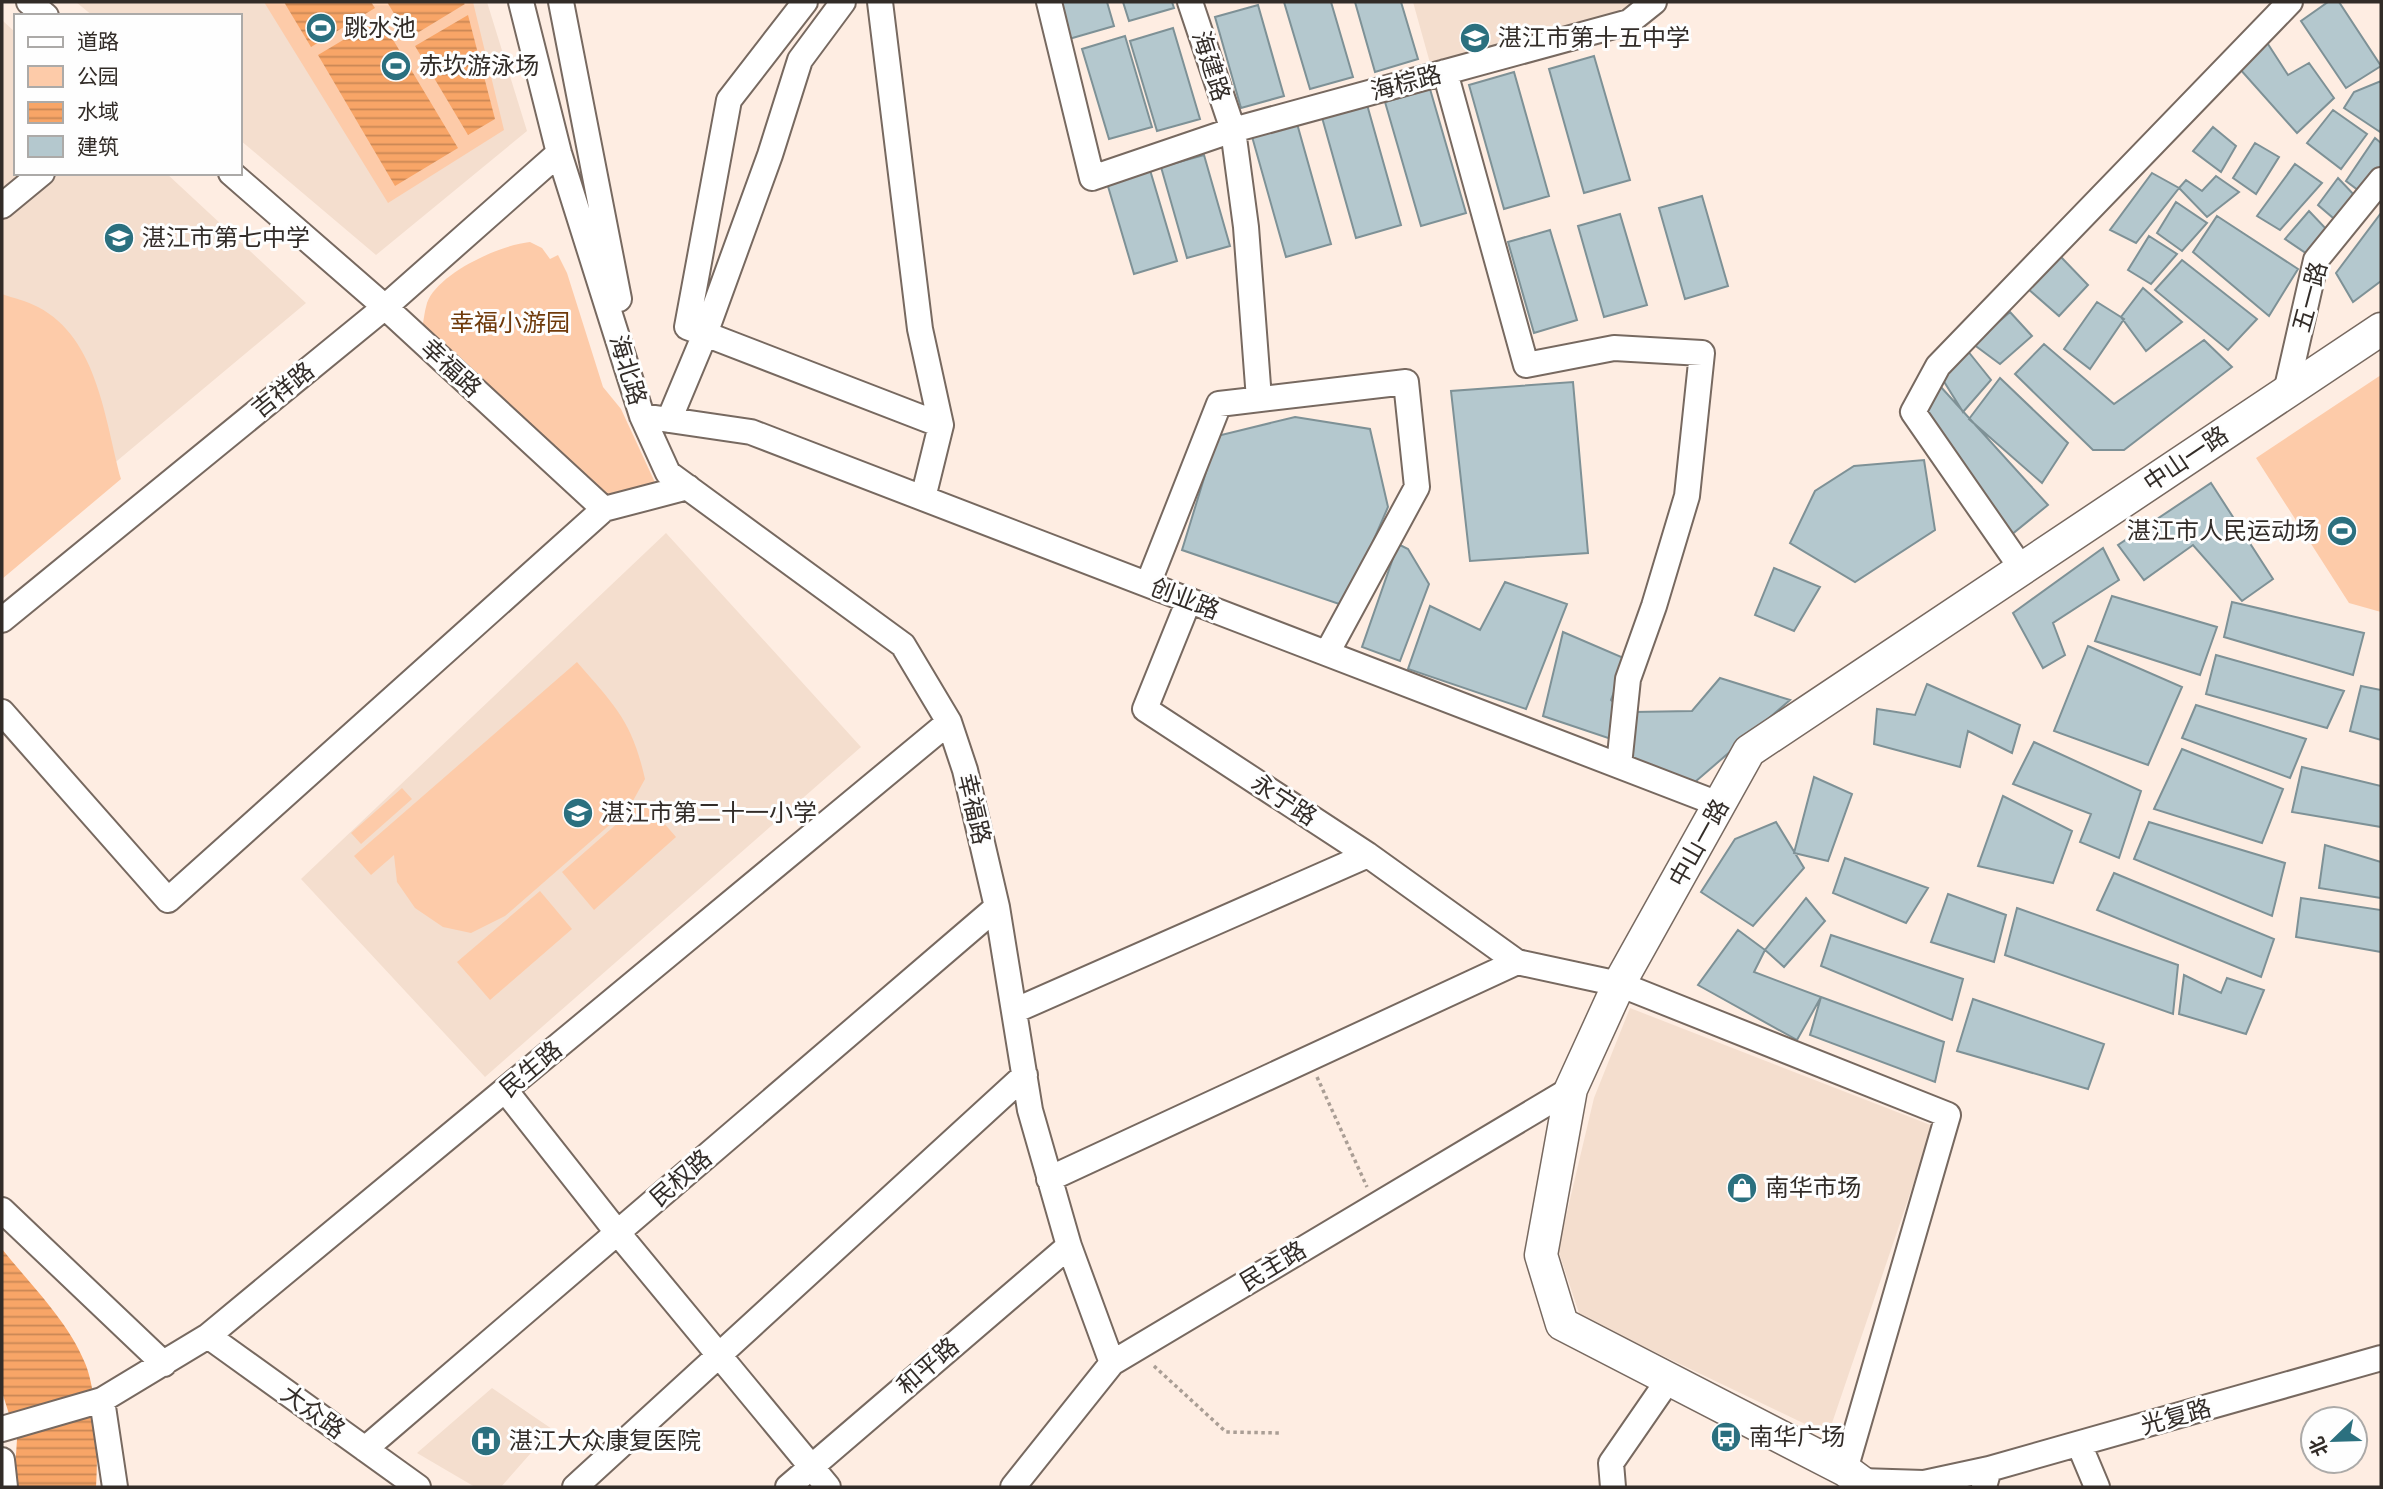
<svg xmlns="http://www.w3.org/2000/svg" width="2383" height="1489" font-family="'Source Sans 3','Noto Sans SC',sans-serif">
<defs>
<pattern id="water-rules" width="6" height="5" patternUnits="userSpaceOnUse" patternTransform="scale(1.75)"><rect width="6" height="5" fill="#f8a567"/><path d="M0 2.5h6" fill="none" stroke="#c98755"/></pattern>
</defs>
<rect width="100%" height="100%" fill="#feede2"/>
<path fill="#f4dece" d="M76,2H487L527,131L376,255L240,140V16H93Z
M1413,2H1634L1622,13L1430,63Z
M2,20L16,33V173H166L306,303L2,557Z
M666,533L861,747L485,1077L301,879Z
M1630,1008L1933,1126L1828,1435L1580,1316L1558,1250L1594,1098Z
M492,1388L552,1429L501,1487H475L417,1453Z"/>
<path fill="#fdcba9" d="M264,2H473L504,130L388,203Z
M530,242L542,248L550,259L558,255L567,273L603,387L621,409L658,489L606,506L421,336C423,325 424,313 427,303C438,273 500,245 530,242Z
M2,294C13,298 27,301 38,307C98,338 105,421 121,479L2,579Z
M2381,375V612L2349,603L2256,458Z
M577,662C615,706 632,721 645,779L629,808L505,916L471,933L443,927L415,908L397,882L394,855L371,875L354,856Z
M402,788L412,799L361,844L351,833Z
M644,800L676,837L594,910L562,872Z
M540,891L572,929L490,1000L457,962Z"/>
<path fill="url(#water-rules)" d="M284,2H371L375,8L311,47Z
M387,2H463L465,4L409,38Z
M468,15L495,119L468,135L415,46Z
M380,18L458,148L395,186L318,55Z
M2,1249C30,1284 68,1321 85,1363C98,1394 98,1454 96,1487H14L17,1439L2,1392Z"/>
<path fill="#b4c8ce" stroke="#7e9196" stroke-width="2" d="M1058,2H1107L1114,26L1069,39Z
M1123,2H1172L1174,8L1129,21Z
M1284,2H1331L1353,77L1310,89Z
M1355,2H1401L1418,59L1375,72Z
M2328,2H2339L2381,66L2346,88L2301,21Z
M1258,5L1284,96L1241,108L1215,17Z
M1173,28L1200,119L1157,131L1130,41Z
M1125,36L1152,127L1109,139L1082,49Z
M2266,41L2288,75L2309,63L2334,98L2297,133L2239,68Z
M1594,56L1630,180L1584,193L1549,69Z
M1514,72L1549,196L1504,209L1469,85Z
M2381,81V128L2380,132L2344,108L2354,92Z
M1430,89L1466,213L1421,226L1385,102Z
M1366,101L1401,225L1356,238L1321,114Z
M2333,110L2367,134L2341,169L2307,143Z
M1296,120L1331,244L1286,257L1251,133Z
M2213,127L2236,146L2221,172L2193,151Z
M2375,138L2381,143V180L2367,197L2346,181Z
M2255,143L2279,157L2256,194L2233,178Z
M1204,155L1230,246L1187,258L1161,167Z
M2295,164L2322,183L2280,230L2257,216Z
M1150,170L1177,261L1134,274L1107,183Z
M2152,173L2179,188L2136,243L2110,230Z
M2216,176L2239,192L2207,217L2179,188L2186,180L2202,191Z
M2338,178L2358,199L2339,223L2318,205Z
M1702,196L1728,286L1685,299L1659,208Z
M2176,202L2207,223L2182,251L2157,233Z
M2309,211L2330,233L2313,258L2285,239Z
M2381,213V281L2353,302L2336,273Z
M1620,214L1647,305L1604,317L1578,226Z
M2217,216L2298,269L2269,316L2193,252Z
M1550,230L1577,320L1534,333L1508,242Z
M2149,236L2177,254L2151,284L2128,270Z
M2061,257L2088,285L2059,316L2027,288Z
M2182,260L2257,319L2228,350L2155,290Z
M2143,288L2182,322L2146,351L2121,317Z
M2097,302L2124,319L2090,369L2064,349Z
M2010,312L2032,336L2000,364L1973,344Z
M2204,340L2232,367L2124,450H2093L2015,374L2044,344L2114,404Z
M1967,350L1991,380L1963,412L1943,380Z
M2000,378L2068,443L2042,483L1969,419Z
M1573,382L1588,553L1470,561L1451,391Z
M1940,386L2048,505L2011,535L1922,411Z
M1295,417L1370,429L1388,507L1345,606L1182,550L1217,436Z
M1924,460L1935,530L1855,582L1790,543L1815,491L1854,466Z
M2211,483L2273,579L2242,601L2193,545L2144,580L2118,545Z
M1398,544L1408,549L1429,584L1400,661L1362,647Z
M2103,548L2119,580L2053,623L2065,655L2043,668L2013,613Z
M1774,568L1820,587L1794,631L1755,615Z
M1505,582L1567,604L1526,709L1408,669L1430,606L1480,630Z
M2112,596L2217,627L2200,675L2095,641Z
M2232,602L2364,633L2353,675L2224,637Z
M1563,632L1626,659L1611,700L1623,711L1617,741L1543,716Z
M2088,646L2182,687L2148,765L2054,731Z
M2216,655L2344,691L2327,728L2206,694Z
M1720,678L1790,700L1695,782L1631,770L1634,712L1692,711Z
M1927,684L2020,725L2012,753L1968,731L1960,767L1874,744L1877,709L1915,715Z
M2361,686L2381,690V740L2350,731Z
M2196,705L2306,739L2290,778L2182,738Z
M2034,742L2141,791L2119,858L2080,842L2091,814L2013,784Z
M2182,749L2283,789L2262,843L2154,809Z
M2302,767L2381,786V827L2292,812Z
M1814,777L1852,794L1828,861L1794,853Z
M2003,796L2072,831L2053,883L1978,866Z
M1776,822L1804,868L1753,926L1701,892L1735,839Z
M2149,822L2285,863L2272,916L2134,859Z
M2325,845L2381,862V898L2319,888Z
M1845,858L1928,888L1906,923L1833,893Z
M2114,873L2274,939L2261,977L2097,910Z
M1948,894L2006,915L1994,962L1931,942Z
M1806,898L1825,921L1784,967L1765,950Z
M2301,898L2381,910V952L2296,937Z
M2017,908L2178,965L2173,1014L2005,955Z
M1738,930L1765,950L1754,972L1821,997L1797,1040L1698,985Z
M1831,935L1963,979L1952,1020L1821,966Z
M2184,975L2221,993L2227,978L2264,990L2246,1034L2179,1014Z
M1821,997L1944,1042L1935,1082L1810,1035Z
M1973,999L2104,1044L2088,1089L1957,1051Z"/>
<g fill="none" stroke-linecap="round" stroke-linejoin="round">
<g stroke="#776960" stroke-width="28">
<path id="minor" d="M29,2L46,16
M521,2L559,153L642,416L668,473L903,645L949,722L965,770L997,907L1030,1110L1069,1246L1112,1363
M561,2L619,299
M805,2L729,100L687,327L941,425
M880,2L920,329L941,425L923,498
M1049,2L1092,178L1233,130L1629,22L1654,2
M1190,2L1233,130L1246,227L1259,399
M1445,72L1526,365L1614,348L1702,353L1687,496L1654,606L1628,679L1619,765
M231,173L385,307L604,509L688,487
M2,206L42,173
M2286,392L2316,260L2381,180
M642,416L751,432L1721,805
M669,420L705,334L770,155L800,60L843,2
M2022,569L1913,412L1938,366L2290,2
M1148,584L1219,404L1406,382L1417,487L1327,653
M1189,600L1145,709L1368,855L1517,962
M2,620L385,307L559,153
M2,712L168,900L604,509
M1014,1011L1368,855
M505,1090L617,1232L828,1487
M1049,1179L1517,962L1619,984L1948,1115L1845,1470
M2,1210L164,1364
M208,1336L418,1487
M102,1400L115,1487
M2,1429L102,1400L208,1336L949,722
M2079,1444L2097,1487
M365,1449L997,907
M2,1460L5,1487
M1860,1481L1924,1483L1989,1469
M575,1487L1025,1075
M788,1487L1069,1246
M1013,1487L1112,1363L1571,1089
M1613,1487L1611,1463L1669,1379
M1984,1487L1989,1469L2381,1358"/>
</g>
<g stroke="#776960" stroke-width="35">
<path id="major" d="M1868,1487L1845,1470L1562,1324L1541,1255L1571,1089L1619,984L1749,751L2381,329"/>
</g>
<path stroke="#aa9e95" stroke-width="3.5" stroke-dasharray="3.5 3.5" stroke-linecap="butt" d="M1317,1077L1367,1187
M1154,1366L1226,1432L1279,1433"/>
<use href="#minor" stroke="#fff" stroke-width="24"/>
<use href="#major" stroke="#fff" stroke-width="32"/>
</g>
<defs>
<g id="stadium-disc" transform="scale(1.575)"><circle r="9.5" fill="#2b707f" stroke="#fefefe"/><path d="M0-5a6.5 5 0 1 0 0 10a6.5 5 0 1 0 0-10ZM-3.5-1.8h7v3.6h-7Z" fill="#fff"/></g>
<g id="school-disc" transform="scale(1.575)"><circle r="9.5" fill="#2b707f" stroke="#fefefe"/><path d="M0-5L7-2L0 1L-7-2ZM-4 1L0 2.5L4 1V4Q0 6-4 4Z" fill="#fff"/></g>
<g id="shop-disc" transform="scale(1.575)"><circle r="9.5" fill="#2b707f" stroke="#fefefe"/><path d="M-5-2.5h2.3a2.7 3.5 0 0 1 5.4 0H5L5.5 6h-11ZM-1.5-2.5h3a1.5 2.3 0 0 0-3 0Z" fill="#fff"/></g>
<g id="bus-disc" transform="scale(1.575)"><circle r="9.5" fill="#2b707f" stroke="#fefefe"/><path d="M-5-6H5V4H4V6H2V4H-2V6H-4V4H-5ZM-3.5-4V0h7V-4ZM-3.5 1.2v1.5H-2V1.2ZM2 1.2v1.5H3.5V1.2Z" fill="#fff"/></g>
<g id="hospital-disc" transform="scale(1.575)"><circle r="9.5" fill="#2b707f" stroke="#fefefe"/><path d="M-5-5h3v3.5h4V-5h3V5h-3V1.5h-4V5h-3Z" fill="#fff"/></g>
</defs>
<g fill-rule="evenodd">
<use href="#stadium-disc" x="321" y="28"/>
<use href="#school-disc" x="1475" y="38"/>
<use href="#stadium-disc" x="396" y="66"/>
<use href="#school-disc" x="119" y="238"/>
<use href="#stadium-disc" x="2342" y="531"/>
<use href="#school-disc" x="578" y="813"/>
<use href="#shop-disc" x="1742" y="1188"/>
<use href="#bus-disc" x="1726" y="1437"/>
<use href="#hospital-disc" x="486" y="1441"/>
</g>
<g text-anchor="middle" stroke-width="6" stroke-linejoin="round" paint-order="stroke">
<g font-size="24" fill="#322c28" stroke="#fefefe" text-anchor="start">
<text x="344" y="36">跳水池</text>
<text x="1498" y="46">湛江市第十五中学</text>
<text x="419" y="74">赤坎游泳场</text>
<text x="142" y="246">湛江市第七中学</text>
<text x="2319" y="539" text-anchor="end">湛江市人民运动场</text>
<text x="601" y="821">湛江市第二十一小学</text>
<text x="1765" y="1196">南华市场</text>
<text x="1749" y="1445">南华广场</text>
<text x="509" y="1449">湛江大众康复医院</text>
</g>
<g font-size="24" fill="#322c28" stroke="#fefefe">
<text transform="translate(1211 66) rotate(72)" y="8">海建路</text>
<text transform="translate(1406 83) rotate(-15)" y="8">海棕路</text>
<text transform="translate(2310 297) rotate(-75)" y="8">五一路</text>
<text transform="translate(451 368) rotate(43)" y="8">幸福路</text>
<text transform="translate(628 370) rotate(73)" y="8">海北路</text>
<text transform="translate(283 390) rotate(-39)" y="8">吉祥路</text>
<text transform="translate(2186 459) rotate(-34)" y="8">中山一路</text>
<text transform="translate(1185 599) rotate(21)" y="8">创业路</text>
<text transform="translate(1284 800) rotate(33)" y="8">永宁路</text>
<text transform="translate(974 809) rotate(77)" y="8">幸福路</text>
<text transform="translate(1699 843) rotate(-61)" y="8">中山一路</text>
<text transform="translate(531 1069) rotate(-40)" y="8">民生路</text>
<text transform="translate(681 1178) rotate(-41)" y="8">民权路</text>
<text transform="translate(1273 1266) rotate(-31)" y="8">民主路</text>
<text transform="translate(928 1366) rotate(-41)" y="8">和平路</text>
<text transform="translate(313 1412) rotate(36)" y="8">大众路</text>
<text transform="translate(2176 1417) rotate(-16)" y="8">光复路</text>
</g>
<g font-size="24" fill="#6f3a0a" stroke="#fefefe">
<text x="510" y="331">幸福小游园</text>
</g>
</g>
<rect width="2383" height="1489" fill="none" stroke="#322c28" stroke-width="7"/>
<rect x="14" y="14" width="228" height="161" fill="#fefefe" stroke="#acaaa8" stroke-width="2"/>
<rect x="28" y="37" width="35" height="10" fill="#ffffff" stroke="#acaaa8" stroke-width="2"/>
<text x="77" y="49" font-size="21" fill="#322c28">道路</text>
<rect x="28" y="66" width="35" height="21" fill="#fdcba9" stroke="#acaaa8" stroke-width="2"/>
<text x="77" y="84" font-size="21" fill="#322c28">公园</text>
<rect x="28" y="102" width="35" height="21" fill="url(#water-rules)" stroke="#acaaa8" stroke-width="2"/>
<text x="77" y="119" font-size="21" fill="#322c28">水域</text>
<rect x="28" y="136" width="35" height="21" fill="#b4c8ce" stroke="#acaaa8" stroke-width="2"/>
<text x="77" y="154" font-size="21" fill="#322c28">建筑</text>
<g transform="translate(2334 1440) rotate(247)"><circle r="33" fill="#fefefe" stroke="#acaaa8" stroke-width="2"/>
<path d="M0-5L12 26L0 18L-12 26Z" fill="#2b707f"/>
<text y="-10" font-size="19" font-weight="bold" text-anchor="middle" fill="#322c28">北</text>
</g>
</svg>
